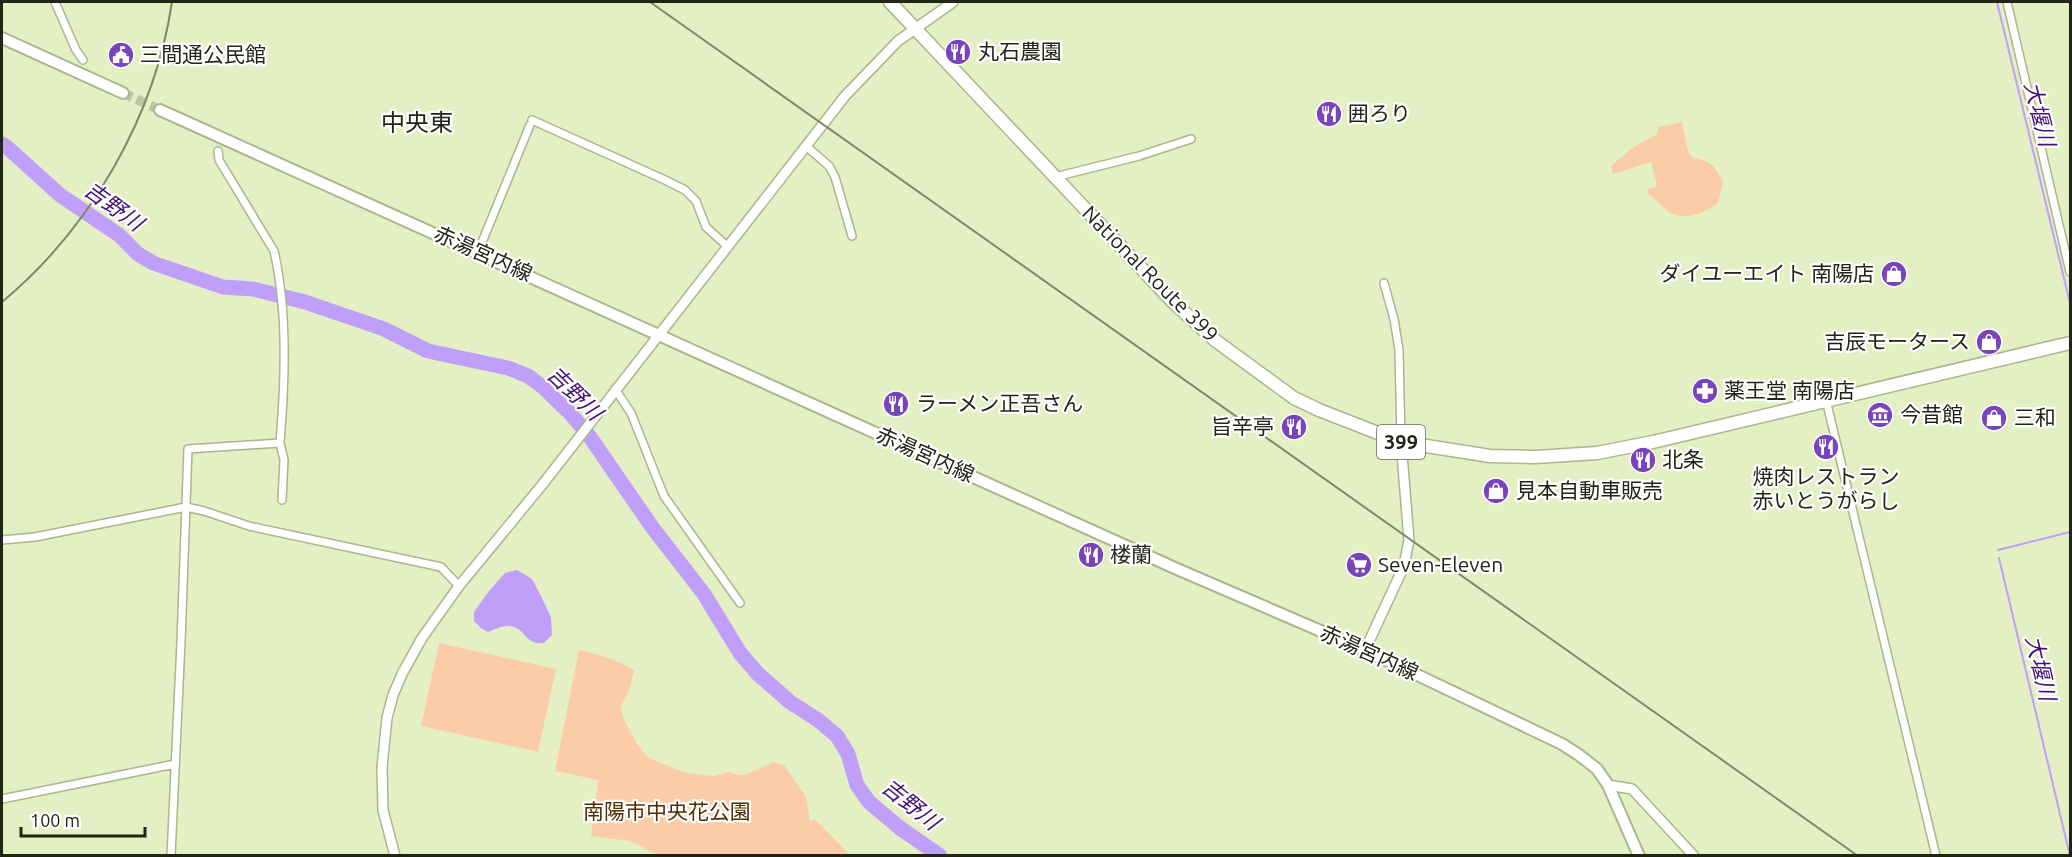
<svg xmlns="http://www.w3.org/2000/svg" width="2072" height="857" font-family="Ubuntu,'Noto Sans JP',sans-serif">
<rect width="100%" height="100%" fill="#e4f0c4"/>
<path fill="#facda8" d="M1682,122L1688,151L1693,158C1713,161 1714,166 1723,182L1718,203C1704,213 1685,222 1669,212C1661,207 1657,198 1647,194L1648,189L1657,186L1651,162L1613,174L1611,166L1632,148L1657,134L1658,127Z
M439,643L556,669L538,752L421,726Z
M579,650C592,652 625,662 634,671L629,691L622,704L621,711L625,722L638,745L646,755L653,760L686,773L714,776L730,772L738,775H745L773,762L784,765L806,797L810,821L816,820L850,855H658L630,841L591,836L598,780L555,771Z"/>
<path fill="#c09ffa" d="M517,570L532,579L541,596L551,617L552,635L544,643C522,645 527,626 507,626C501,626 494,630 488,632L481,628L474,621V612L489,591L505,573Z"/>
<g fill="none" stroke-linecap="round" stroke-linejoin="round">
<path stroke="#c09ffa" stroke-width="2" d="M1997,2L2070,303
M1998,550L2070,532
M1999,558L2070,856"/>
<path stroke="#c09ffa" stroke-width="15" d="M2,144L8,148L60,195L119,235L138,254L153,263L223,287L253,289L305,302L384,329L428,351L508,368L528,376L543,387L570,413L590,437L652,527L704,594L740,653L758,674L790,702L818,720L837,736L848,754L857,785L869,802L900,828L940,856"/>
<path stroke="#bdc7a1" stroke-width="10" stroke-dasharray="10 5" stroke-linecap="butt" d="M123,93L160,110"/>
<g stroke="#abb68c" stroke-width="10">
<path id="minor" d="M55,2L76,50L83,60
M2007,2L2070,272
M532,120L665,180L685,190L696,201L706,227L727,246
M806,146L829,166L835,177L852,236
M1055,177L1139,156L1191,139
M478,252L530,125
M1384,283L1394,319L1399,350L1401,442
M615,389L631,413L664,496L740,603
M1826,400L1936,856
M280,443L284,460L282,500
M2,540L35,537L186,507L204,511L249,526L441,567L459,586
M2,799L175,764
M171,856L181,642L188,449L280,443C285,381 288,312 274,251L219,160L218,151"/>
</g>
<g stroke="#abb68c" stroke-width="12">
<path id="tertiary" d="M1365,650L1404,566L1409,540L1401,442
M1608,785L1632,789L1694,856
M395,856L383,810L382,767L387,718L393,695L403,672L422,638L459,586L542,485L845,96L898,41L953,2"/>
</g>
<g stroke="#abb68c" stroke-width="14">
<path id="secondary" d="M2,38L123,93
M160,110L1177,569L1365,650L1562,744L1579,755L1597,769L1608,785L1639,856"/>
</g>
<g stroke="#abb68c" stroke-width="15">
<path id="trunk" d="M890,2L1175,304L1216,341L1294,398L1319,410L1401,442L1490,456L1536,457L1597,453L1653,442L2070,343"/>
</g>
<use href="#minor" stroke="#fff" stroke-width="7"/>
<use href="#tertiary" stroke="#fff" stroke-width="9"/>
<use href="#secondary" stroke="#fff" stroke-width="10"/>
<use href="#trunk" stroke="#fff" stroke-width="12"/>
<path stroke="#80886a" stroke-width="2" d="M650,2L1858,856
M2,302C91,228 155,116 172,2"/>
</g>
<defs>
<g id="restaurant-disc" transform="scale(1.35)"><circle r="9.5" fill="#7844bb" stroke="#fff"/><path d="M-5-6h1v4h1v-4h1v4h1v-4h1v5L-1.5 .5V6h-2V.5L-5-1ZM5-6V6H3V1.5H1.5Q1.5-4 5-6Z" fill="#fff"/></g>
<g id="civic-disc" transform="scale(1.35)"><circle r="9.5" fill="#7844bb" stroke="#fff"/><path d="M-.6-6.5H3V-4.5H.6V-3L4-1V1h2V6H-6V1h2V-1L-.6-3ZM-1.2 2.5V6h2.4V2.5Z" fill="#fff"/></g>
<g id="shop-disc" transform="scale(1.35)"><circle r="9.5" fill="#7844bb" stroke="#fff"/><path d="M-5-2.5h2.3a2.7 3.5 0 0 1 5.4 0H5L5.5 6h-11ZM-1.5-2.5h3a1.5 2.3 0 0 0-3 0Z" fill="#fff"/></g>
<g id="pharmacy-disc" transform="scale(1.35)"><circle r="9.5" fill="#7844bb" stroke="#fff"/><path d="M-2-6h4v4h4v4h-4v4h-4v-4h-4v-4h4Z" fill="#fff"/></g>
<g id="museum-disc" transform="scale(1.35)"><circle r="9.5" fill="#7844bb" stroke="#fff"/><path d="M0-6L6-3V-2H-6V-3ZM-5-1h2V3h-2ZM-1-1h2V3h-2ZM3-1h2V3H3ZM-6 4H6V6H-6Z" fill="#fff"/></g>
<g id="supermarket-disc" transform="scale(1.35)"><circle r="9.5" fill="#7844bb" stroke="#fff"/><path d="M-6-5.5h2.5l.6 2H6L4.5 2H-2.5L-4.4-4H-6ZM-1.5 3.2a1.3 1.3 0 1 0 .1 0ZM3 3.2a1.3 1.3 0 1 0 .1 0Z" fill="#fff"/></g>
</defs>
<g fill-rule="evenodd">
<use href="#restaurant-disc" x="958" y="52"/>
<use href="#civic-disc" x="121" y="55"/>
<use href="#restaurant-disc" x="1329" y="114"/>
<use href="#shop-disc" x="1894" y="274"/>
<use href="#shop-disc" x="1989" y="342"/>
<use href="#pharmacy-disc" x="1705" y="391"/>
<use href="#restaurant-disc" x="896" y="404"/>
<use href="#museum-disc" x="1880" y="415"/>
<use href="#shop-disc" x="1994" y="418"/>
<use href="#restaurant-disc" x="1294" y="427"/>
<use href="#restaurant-disc" x="1826" y="447"/>
<use href="#restaurant-disc" x="1643" y="460"/>
<use href="#shop-disc" x="1496" y="491"/>
<use href="#restaurant-disc" x="1091" y="555"/>
<use href="#supermarket-disc" x="1359" y="565"/>
</g>
<g text-anchor="middle" stroke-width="4.5" stroke-linejoin="round" paint-order="stroke">
<rect fill="#fff" stroke="#64665b" stroke-width="1.5" x="1377" y="425" width="48" height="34" rx="4.5"/>
<g font-size="20" font-weight="bold" fill="#212515">
<text x="1401" y="449">399</text>
</g>
<g font-size="21" fill="#212515" stroke="#fff" text-anchor="start">
<text x="978" y="59">丸石農園</text>
<text x="140" y="62">三間通公民館</text>
<text x="1348" y="121">囲ろり</text>
<text x="1874" y="281" text-anchor="end">ダイユーエイト 南陽店</text>
<text x="1970" y="349" text-anchor="end">吉辰モータース</text>
<text x="1724" y="398">薬王堂 南陽店</text>
<text x="916" y="411">ラーメン正吾さん</text>
<text x="1900" y="422">今昔館</text>
<text x="2014" y="425">三和</text>
<text x="1274" y="434" text-anchor="end">旨辛亭</text>
<text x="1662" y="467">北条</text>
<text x="1826" y="484" text-anchor="middle">焼肉レストラン<tspan x="1826" dy="24">赤いとうがらし</tspan></text>
<text x="1516" y="498">見本自動車販売</text>
<text x="1110" y="562">楼蘭</text>
<text x="1378" y="572">Seven-Eleven</text>
</g>
<g font-size="21" fill="#212515" stroke="#fff">
<text transform="translate(483 254) rotate(24)" y="7">赤湯宮内線</text>
<text transform="translate(1150 274) rotate(45)" y="7">National Route 399</text>
<text transform="translate(925 455) rotate(24)" y="7">赤湯宮内線</text>
<text transform="translate(1369 653) rotate(24)" y="7">赤湯宮内線</text>
</g>
<g font-size="21" fill="#522b01" stroke="#fff">
<text x="667" y="819">南陽市中央花公園</text>
</g>
<g font-size="22" font-style="italic" fill="#431075" stroke="#fff">
<text transform="translate(2040 114) rotate(76)" y="8">大堰川</text>
<text transform="translate(114 206) rotate(36)" y="8">吉野川</text>
<text transform="translate(575 393) rotate(44)" y="8">吉野川</text>
<text transform="translate(2041 668) rotate(77)" y="8">大堰川</text>
<text transform="translate(911 804) rotate(39)" y="8">吉野川</text>
</g>
<g font-size="24" fill="#212515" stroke="#fff">
<text x="417" y="131">中央東</text>
</g>
</g>
<rect width="2072" height="857" fill="none" stroke="#212515" stroke-width="6"/>
<path d="M21 827v9h124v-9" fill="none" stroke="#212515" stroke-width="3"/>
<text x="30" y="827" font-size="18" fill="#212515" stroke="#ffffff" stroke-width="4.5" paint-order="stroke">100 m</text>
</svg>
